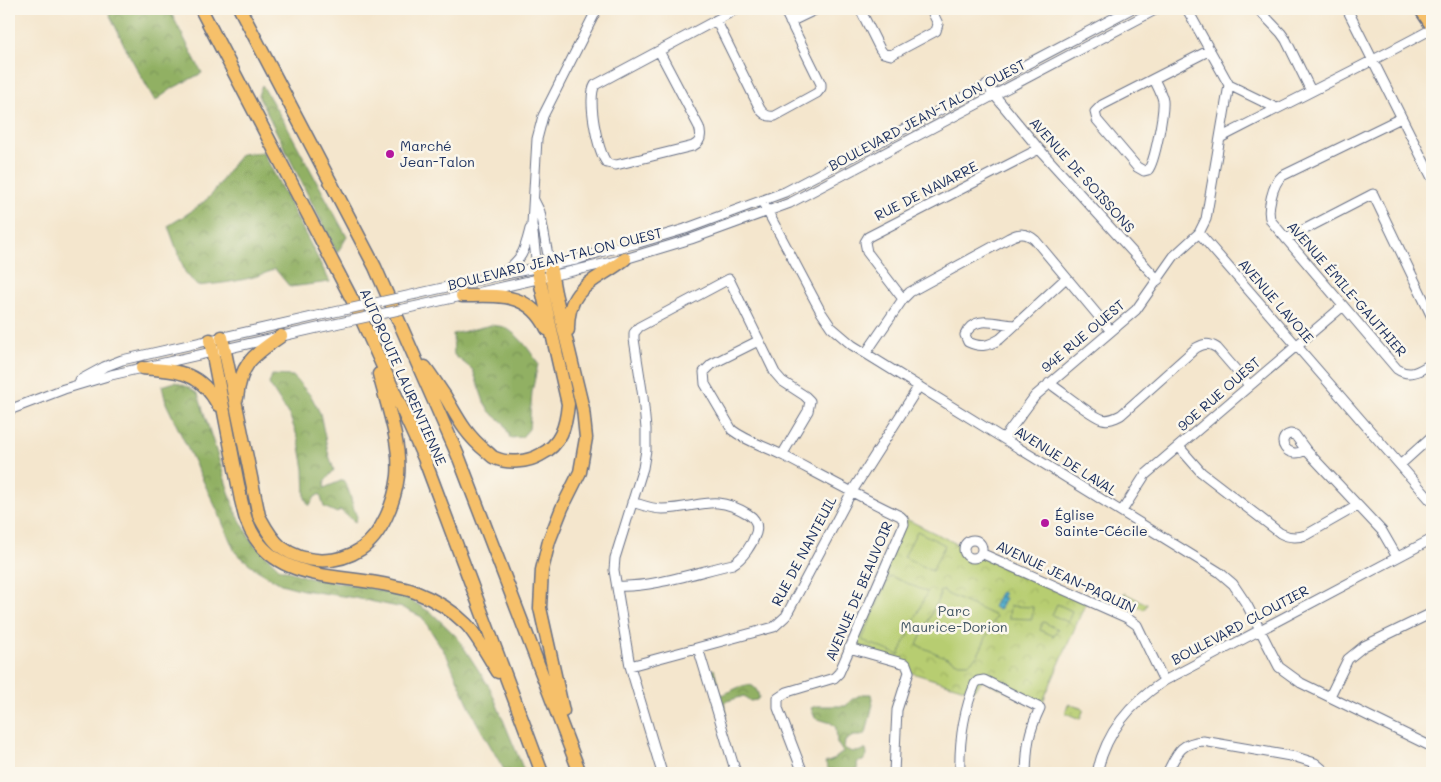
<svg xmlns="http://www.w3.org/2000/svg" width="1441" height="782" font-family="Mali,sans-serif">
<defs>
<pattern id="forest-crowns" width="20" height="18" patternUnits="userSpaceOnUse" patternTransform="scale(1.25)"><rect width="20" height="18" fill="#91b063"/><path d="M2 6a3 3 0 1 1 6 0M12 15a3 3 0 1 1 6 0" fill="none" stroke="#769055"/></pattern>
<pattern id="park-crowns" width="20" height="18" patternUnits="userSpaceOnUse" patternTransform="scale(1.25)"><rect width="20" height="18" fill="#b7cd71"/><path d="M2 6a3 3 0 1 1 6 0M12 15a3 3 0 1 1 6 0" fill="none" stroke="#9db064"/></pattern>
<pattern id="garden-dots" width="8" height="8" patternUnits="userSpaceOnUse" patternTransform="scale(1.25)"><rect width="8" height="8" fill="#b7cd71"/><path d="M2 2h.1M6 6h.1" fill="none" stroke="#9db064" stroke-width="1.8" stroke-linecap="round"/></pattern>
<pattern id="water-rules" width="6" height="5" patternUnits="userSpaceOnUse" patternTransform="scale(1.25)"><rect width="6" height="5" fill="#4baaca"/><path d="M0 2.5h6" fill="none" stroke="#3e8ba7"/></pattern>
</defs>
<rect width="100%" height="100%" fill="#fbf7ec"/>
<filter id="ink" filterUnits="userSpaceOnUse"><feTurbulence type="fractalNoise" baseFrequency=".02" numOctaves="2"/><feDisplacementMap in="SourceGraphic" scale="10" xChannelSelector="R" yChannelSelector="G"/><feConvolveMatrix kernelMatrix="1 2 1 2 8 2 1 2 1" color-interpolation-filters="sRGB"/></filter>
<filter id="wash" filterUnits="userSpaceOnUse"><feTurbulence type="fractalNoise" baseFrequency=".0096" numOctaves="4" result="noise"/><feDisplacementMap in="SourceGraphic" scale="20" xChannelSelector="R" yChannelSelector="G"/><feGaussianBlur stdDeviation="1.12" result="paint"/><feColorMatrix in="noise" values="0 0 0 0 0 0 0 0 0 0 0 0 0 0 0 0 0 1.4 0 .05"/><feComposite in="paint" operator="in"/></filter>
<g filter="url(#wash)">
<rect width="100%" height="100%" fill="#f4e6cd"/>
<path fill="url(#forest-crowns)" stroke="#567060" d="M107,9H169L202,73L173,88L155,101L127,51Z
M262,85L286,125L347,237L337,253L258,95Z
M263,152L330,282L290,287L275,269C250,281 224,283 197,286L185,272L168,226C184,216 200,207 213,193C223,180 230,166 241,154Z
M491,325C495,326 501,326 504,327C518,334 531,351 538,364L532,392L529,429L522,437L510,438L504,423L490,412L484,402L473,370L454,355L453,334Z
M272,375L293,376L311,396L320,413L328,452L334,470L325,481L324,488L343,480C351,491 351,504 357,517L355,522L340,510L337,513L324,507L320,494L315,497L309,506L305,498L304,469L299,441L290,417L269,384Z
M175,382L188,387L198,394L235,511L253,543L279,568L309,578L367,587L409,599L433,614L457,637L490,688L525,773H506L476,721L447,656L422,617L403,608L355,598L303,590L281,584L257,570L235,552L218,512L166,403L162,386Z
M714,669L721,695C733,692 754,673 759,697L757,700L750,701L744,696L724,702L727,715L722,716L708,674Z
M862,694H871L873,704L866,733L861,736H853L845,741L844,748C852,753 857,753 866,749L867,755L863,761L857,762L858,773H835L834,771L830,772L825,763L833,760L843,752L837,743L836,728L831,723L815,718L811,708L816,706H846L851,700Z"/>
<path fill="url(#park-crowns)" stroke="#697e68" d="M900,516L959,545L965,546L964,551L968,557L975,558L980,555L1087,600L1040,708L984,680L973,690H968L909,672L905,664L849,648L903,527Z"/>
<path fill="url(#garden-dots)" stroke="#697e68" d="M1068,704L1084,709L1080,719L1065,713Z"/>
<path fill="#b7cd71" stroke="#697e68" d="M917,531L945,545L932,571L904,557Z
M890,576L927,592L899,655L862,640Z
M944,590L947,594L996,616L978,655L969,663H959L917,645L940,595L939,592Z
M1124,593L1147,604L1144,610L1121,598Z
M1057,604L1072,611L1068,622L1052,615Z
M1010,606L1033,607L1032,619L1009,618Z
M1043,622L1058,629L1054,636L1040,630Z"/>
<path fill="url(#water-rules)" stroke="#336c94" d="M1002,592L1004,595L1002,597L1005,598L999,610L993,607L1000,593Z"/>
</g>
<g filter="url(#ink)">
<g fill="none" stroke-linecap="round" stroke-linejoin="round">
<g stroke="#676f85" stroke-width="11">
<path id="minor" d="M860,9L880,49L883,53L891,55L936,31L938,24L931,9
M1187,9L1229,85L1206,219L1199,233L1432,502
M1258,9L1281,33L1286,40L1311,91
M1347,9L1432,178
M716,20L760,109C764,115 768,117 775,116L817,93L821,88V84L784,9
M790,22L817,9
M659,51L699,127C702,136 701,142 693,146L616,165L607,163C597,151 587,98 595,85L737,9
M1154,79C1157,86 1162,94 1163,101C1164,112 1155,162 1148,170L1144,171L1137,167L1097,120L1095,112L1102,105L1210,50
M1229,85L1276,108
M991,91L1039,149L1158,280
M1401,118L1282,176C1273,183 1266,211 1271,221L1397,369C1410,378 1421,370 1432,363
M1220,138C1291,101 1362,67 1432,29
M534,200L540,212L550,266
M762,201L821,312L831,327L852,345L1219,572L1233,584L1247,605L1279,667L1301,683L1432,747
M1286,239L1373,194L1432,317
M537,268L532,224L537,139L543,116L597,9
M503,273C523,258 524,252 530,229
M481,292L625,259L691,239L790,203L1157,9
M416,294L500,275L576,260L600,252L638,243L685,229L785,192L1131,9
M903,299L867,252L865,242L868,237L1039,149
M422,305L466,295
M1014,325C996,324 974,314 965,335L968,342C981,348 988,346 1000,339L1066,278
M758,341L712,364L704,372L705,384L732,430C748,442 767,447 784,456C822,476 860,497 900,516L903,519L904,524L839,673L834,678L787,692L778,698V708L803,773
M866,353L903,299L910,292L1009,238C1019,233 1026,232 1035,240L1111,331
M80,380L104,367L122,360L330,313
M1049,383C1060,390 1091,416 1102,419C1109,421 1115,418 1121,415L1196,348C1205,343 1209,343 1217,348L1249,385
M9,410L64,389L111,375L335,324
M1004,438L1035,396L1136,310L1174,256L1199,233
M1179,447L1201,472L1280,533C1289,538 1297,538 1306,535L1357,506
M1306,450C1286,461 1275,438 1290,434L1295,435L1306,450L1382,531L1397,557
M1400,465L1432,436
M1122,511L1145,475L1343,306
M964 549a9 9 0 1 1 18 0a9 9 0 1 1-18 0Z
M981,553L1127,618L1137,625L1164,681
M617,586C652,588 697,572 733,564C743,558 752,545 756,533C758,525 756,519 748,514C712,492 699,509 662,509C652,509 642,505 632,502
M698,648L736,773
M849,648L906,664L909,672L897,710L894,773
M630,666L774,627L786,616L851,493L919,386
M1330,696L1348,659L1364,646L1432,613
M662,773L630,666L614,570L615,558L643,468L646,450V429L643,397L634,339V333L639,327L729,279L775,373L782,381L805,396L810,401L808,411L782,455
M960,773C959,742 963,713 975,684L978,681L984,680L1040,708C1028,733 1027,746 1026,773
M1097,773C1106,732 1130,704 1164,681L1432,539
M1167,773C1177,754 1179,743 1203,741L1296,757L1315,763L1327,773"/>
</g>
<g stroke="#676f85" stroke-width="14">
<path id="major" d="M1420,9L1432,27"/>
</g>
<g stroke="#676f85" stroke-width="15">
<path id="highway" d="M201,9L356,307L424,458L542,773
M240,9L375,267L459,458L580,773
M550,266L555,293L583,409L586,438L580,472L562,508L549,541L542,570L540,608L563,711
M462,296C497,296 529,291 547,329
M568,330C567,285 596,282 625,259
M222,337L259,516C265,527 271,539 281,547C304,564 337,565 361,549C382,535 395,501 398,476C401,442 387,406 379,374
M210,340L241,500C243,507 244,515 247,522C271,584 340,573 392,586C400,588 408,589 415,592C433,599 452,610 466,624C477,635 489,658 498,672
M425,367C432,376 438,386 445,396C458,418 465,434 486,451C489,453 492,457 495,458C508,464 528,462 540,455C561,445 566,426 568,404L537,268
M142,368C178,371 200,371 218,405
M237,398C241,362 253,356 281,336"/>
</g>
<use href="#minor" stroke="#fff" stroke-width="9"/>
<use href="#major" stroke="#f6c06b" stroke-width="11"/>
<use href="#highway" stroke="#f6c06b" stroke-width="12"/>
<g stroke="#676f85" stroke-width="11" stroke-linecap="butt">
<path id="minor-bridge" d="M330,313L416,294
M335,324L422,305"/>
</g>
<use href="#minor-bridge" stroke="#fff" stroke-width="9"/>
</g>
</g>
<g fill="#b5179e" stroke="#fbf7ec" stroke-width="2">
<circle cx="390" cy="154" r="5"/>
<circle cx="1045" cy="523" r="5"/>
</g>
<g text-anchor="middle" stroke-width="5" stroke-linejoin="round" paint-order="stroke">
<g font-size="14" fill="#1b2f5e" stroke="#fbf7ec">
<text transform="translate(927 115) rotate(-28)" y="5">BOULEVARD JEAN-TALON OUEST</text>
<text transform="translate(1082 175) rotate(48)" y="5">AVENUE DE SOISSONS</text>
<text transform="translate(926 191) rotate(-27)" y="5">RUE DE NAVARRE</text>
<text transform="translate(555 259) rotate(-14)" y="5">BOULEVARD JEAN-TALON OUEST</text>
<text transform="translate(1347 289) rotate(49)" y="5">AVENUE ÉMILE-GAUTHIER</text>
<text transform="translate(1276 301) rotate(49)" y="5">AVENUE LAVOIE</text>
<text transform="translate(1083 336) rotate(-40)" y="5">94E RUE OUEST</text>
<text transform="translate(403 377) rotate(66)" y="5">AUTOROUTE LAURENTIENNE</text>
<text transform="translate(1219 394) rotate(-41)" y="5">90E RUE OUEST</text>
<text transform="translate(1066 461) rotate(32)" y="5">AVENUE DE LAVAL</text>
<text transform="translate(804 551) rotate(-62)" y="5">RUE DE NANTEUIL</text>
<text transform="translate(1066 577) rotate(25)" y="5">AVENUE JEAN-PAQUIN</text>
<text transform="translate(859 591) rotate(-67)" y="5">AVENUE DE BEAUVOIR</text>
<text transform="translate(1240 625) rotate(-28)" y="5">BOULEVARD CLOUTIER</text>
</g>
<g font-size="14" fill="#1b2f5e" stroke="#fbf7ec" text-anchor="start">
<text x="400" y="151">Marché<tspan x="400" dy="16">Jean-Talon</tspan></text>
<text x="1055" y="520">Église<tspan x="1055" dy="16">Sainte-Cécile</tspan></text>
</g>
<g font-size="14" fill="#425663" stroke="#fbf7ec">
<text x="954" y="616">Parc<tspan x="954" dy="16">Maurice-Dorion</tspan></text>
</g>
</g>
<rect width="1441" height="782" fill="none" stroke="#fbf7ec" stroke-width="30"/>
</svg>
